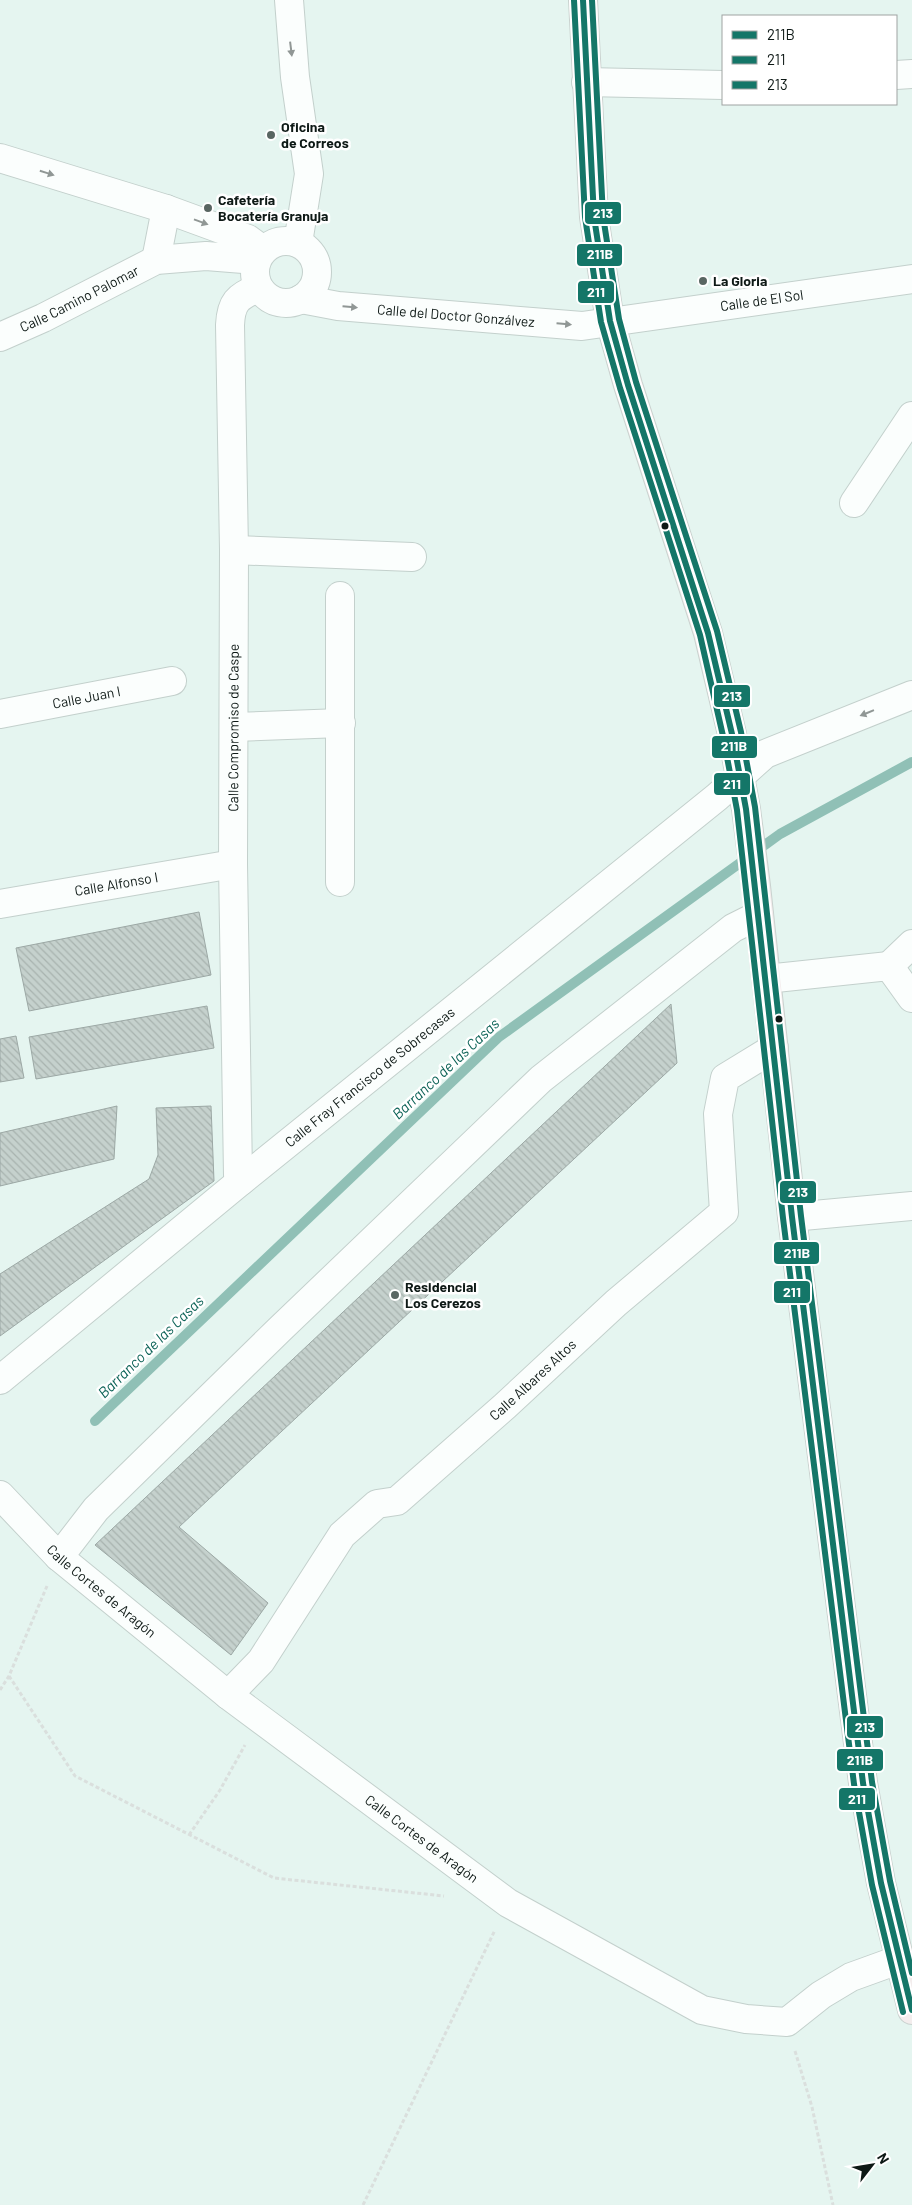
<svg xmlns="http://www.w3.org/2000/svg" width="912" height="2205" font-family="Barlow,sans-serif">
<defs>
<pattern id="building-back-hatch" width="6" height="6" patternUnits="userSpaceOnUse" patternTransform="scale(1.25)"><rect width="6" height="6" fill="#c5d1cd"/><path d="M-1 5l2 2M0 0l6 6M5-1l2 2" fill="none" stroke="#a8b3af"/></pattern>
</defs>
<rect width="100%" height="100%" fill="#e5f5f0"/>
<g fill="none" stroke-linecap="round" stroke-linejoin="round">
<path stroke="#90c0b6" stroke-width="10" d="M95,1421L499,1037L780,834L912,762"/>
</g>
<path fill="url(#building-back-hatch)" stroke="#9ca8a5" d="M199,912L211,975L29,1011L16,948Z
M671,1004L677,1063L179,1527L268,1603L231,1655L95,1545Z
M207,1006L214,1048L36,1079L29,1037Z
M16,1036L24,1078L0,1082V1039Z
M117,1106L114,1159L0,1186V1133Z
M211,1106L214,1181L0,1336V1274L149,1179L158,1155L156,1108Z"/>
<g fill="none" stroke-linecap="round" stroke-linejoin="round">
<g stroke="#c3d0cc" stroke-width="30">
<g id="street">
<path d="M289,0L295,77L309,174L298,243"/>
<path d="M896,75L912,74"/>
<path d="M586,82L723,85"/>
<path d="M0,158L166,209L248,239L263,250"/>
<circle cx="286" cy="272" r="31"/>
<path d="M156,260L166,209"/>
<path id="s1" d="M301,299L338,306L582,326L912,279"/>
<path id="s2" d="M0,337L43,318L156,260L206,256L256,260"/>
<path d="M854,503L912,416"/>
<path d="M234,550L412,557"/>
<path id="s3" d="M0,714L172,681"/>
<path d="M234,727L341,723"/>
<path d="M340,882V596"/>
<path id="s4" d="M0,904L233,864"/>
<path d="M889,966L912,944"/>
<path d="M766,979L889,966L912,998"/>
<path id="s5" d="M241,1181L238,1175L233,864L234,550L230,325C231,303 237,296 259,288"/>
<path d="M792,1217L912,1206"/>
<path id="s6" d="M0,1380L241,1181L717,797L765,754L912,695"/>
<path id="s7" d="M0,1495L59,1557L228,1695L508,1903L702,2010L746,2019L787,2022L821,1995L851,1977L898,1960"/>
<path d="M59,1557L96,1509L279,1330L541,1079L733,928L759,915"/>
<path id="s8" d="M228,1695L261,1661L342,1535L377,1504L397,1501L505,1406L616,1303L724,1212L718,1114L725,1078L774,1048"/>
</g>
</g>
<g stroke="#cad2cf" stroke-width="30">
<path id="highway" d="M583,0L594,217L610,321L628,385L708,633L732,734L746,809L756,886L792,1217L863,1783L881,1883L912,2010"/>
</g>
<path stroke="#dadfdd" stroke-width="3" stroke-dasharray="4 2.5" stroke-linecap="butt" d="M9,1676L75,1776L274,1878L444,1896
M0,1690L9,1676L47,1586
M189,1835L220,1790L245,1745
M795,2051L812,2107L833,2205
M363,2205L495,1930"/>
<use href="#street" stroke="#fbfefd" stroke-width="28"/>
<use href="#highway" stroke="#f3eded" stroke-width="28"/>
<g stroke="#fff" stroke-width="10">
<path id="bus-1" d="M583,0L594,217L610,321L628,385L708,633L732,734L746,809L792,1217L863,1783L881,1883L912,2010"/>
</g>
<g stroke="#fff" stroke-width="10">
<path id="bus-2" d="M574,0L585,217L601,322L620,388L700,635L723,736L737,810L783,1218L854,1784L872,1885L903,2012"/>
</g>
<g stroke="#fff" stroke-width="10">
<path id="bus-3" d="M592,0L603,216L619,319L636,382L717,631L741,732L755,807L801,1216L872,1782L890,1881L912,1973"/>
</g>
<use href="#bus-1" stroke="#147668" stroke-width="6"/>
<use href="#bus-2" stroke="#147668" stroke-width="6"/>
<use href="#bus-3" stroke="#147668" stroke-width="6"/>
</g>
<defs><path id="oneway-solid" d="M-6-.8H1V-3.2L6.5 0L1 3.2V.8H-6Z" transform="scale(1.25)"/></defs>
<g fill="#909795">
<use href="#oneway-solid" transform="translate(291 49) rotate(83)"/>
<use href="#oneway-solid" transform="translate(47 173) rotate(17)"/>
<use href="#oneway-solid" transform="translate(201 222) rotate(20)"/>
<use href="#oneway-solid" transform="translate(350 307) rotate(5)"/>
<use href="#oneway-solid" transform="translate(564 324) rotate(5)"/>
<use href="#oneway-solid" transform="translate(867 713) rotate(158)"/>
</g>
<g fill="#596662" stroke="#fff" stroke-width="2">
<circle cx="271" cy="135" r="5"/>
<circle cx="208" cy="208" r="5"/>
<circle cx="703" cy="281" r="5"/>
<circle cx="395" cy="1295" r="5"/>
</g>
<g fill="#0e1916" stroke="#fff" stroke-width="2">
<circle cx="665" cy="526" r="4.5"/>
<circle cx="779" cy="1019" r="4.5"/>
</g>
<g text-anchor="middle" stroke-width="5" stroke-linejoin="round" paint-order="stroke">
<g font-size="14" font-weight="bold" fill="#0e1916" stroke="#fff" text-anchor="start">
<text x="281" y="132">Oficina<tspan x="281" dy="16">de Correos</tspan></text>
<text x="218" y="205">Cafetería<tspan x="218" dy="16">Bocatería Granuja</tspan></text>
<text x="713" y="286">La Gloria</text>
<text x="405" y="1292">Residencial<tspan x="405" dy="16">Los Cerezos</tspan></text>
</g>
<g font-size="14" fill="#0e1916" stroke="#fff">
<text dy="5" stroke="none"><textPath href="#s2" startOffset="88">Calle Camino Palomar</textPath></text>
<text dy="5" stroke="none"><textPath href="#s1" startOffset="464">Calle de El Sol</textPath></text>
<text dy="5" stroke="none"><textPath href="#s1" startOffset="156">Calle del Doctor Gonzálvez</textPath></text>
<text dy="5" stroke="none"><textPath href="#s3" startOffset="88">Calle Juan I</textPath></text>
<text dy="5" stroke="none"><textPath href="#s5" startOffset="454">Calle Compromiso de Caspe</textPath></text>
<text dy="5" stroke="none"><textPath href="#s4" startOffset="118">Calle Alfonso I</textPath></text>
<text dy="5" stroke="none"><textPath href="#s6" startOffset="478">Calle Fray Francisco de Sobrecasas</textPath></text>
<text dy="5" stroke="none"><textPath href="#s8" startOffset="446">Calle Albares Altos</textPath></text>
<text dy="5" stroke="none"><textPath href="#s7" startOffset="140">Calle Cortes de Aragón</textPath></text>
<text dy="5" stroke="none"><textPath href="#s7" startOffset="545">Calle Cortes de Aragón</textPath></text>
</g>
<g font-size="15" font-style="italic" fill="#0b6256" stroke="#fff">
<text transform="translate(446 1069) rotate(-43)" y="5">Barranco de las Casas</text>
<text transform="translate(151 1347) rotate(-44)" y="5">Barranco de las Casas</text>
</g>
</g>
<g stroke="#fff" stroke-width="2">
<rect x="584" y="201" width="38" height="24" rx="5" fill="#147668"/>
<rect x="576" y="243" width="47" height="24" rx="5" fill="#147668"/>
<rect x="577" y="280" width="38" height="24" rx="5" fill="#147668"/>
<rect x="713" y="684" width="38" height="24" rx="5" fill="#147668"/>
<rect x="711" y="735" width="47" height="24" rx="5" fill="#147668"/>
<rect x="713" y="772" width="38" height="24" rx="5" fill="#147668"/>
<rect x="779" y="1180" width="38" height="24" rx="5" fill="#147668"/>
<rect x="773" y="1241" width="47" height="24" rx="5" fill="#147668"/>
<rect x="773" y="1280" width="38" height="24" rx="5" fill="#147668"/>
<rect x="846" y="1715" width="38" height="24" rx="5" fill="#147668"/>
<rect x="836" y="1748" width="48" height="24" rx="5" fill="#147668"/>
<rect x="838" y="1787" width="38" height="24" rx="5" fill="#147668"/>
</g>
<g font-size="14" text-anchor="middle" font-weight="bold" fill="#fff">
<text x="603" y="218">213</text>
<text x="600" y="259">211B</text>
<text x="596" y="297">211</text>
<text x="732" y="701">213</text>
<text x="734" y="751">211B</text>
<text x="732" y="789">211</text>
<text x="798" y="1197">213</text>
<text x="797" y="1258">211B</text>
<text x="792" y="1297">211</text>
<text x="865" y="1732">213</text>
<text x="860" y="1765">211B</text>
<text x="857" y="1804">211</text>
</g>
<rect x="722" y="15" width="175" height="90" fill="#ffffff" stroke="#9fa3a2"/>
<rect x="732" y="31" width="25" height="8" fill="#147668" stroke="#9fa3a2"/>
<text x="767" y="40" font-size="15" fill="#0e1916">211B</text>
<rect x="732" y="56" width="25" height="8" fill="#147668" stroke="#9fa3a2"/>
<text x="767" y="65" font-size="15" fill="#0e1916">211</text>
<rect x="732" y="81" width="25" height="8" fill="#147668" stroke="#9fa3a2"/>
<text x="767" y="90" font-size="15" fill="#0e1916">213</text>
<g transform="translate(872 2165) rotate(59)" stroke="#ffffff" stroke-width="4" paint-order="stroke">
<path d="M0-4L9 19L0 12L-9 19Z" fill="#0e1916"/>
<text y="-8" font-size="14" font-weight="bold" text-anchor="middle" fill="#0e1916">N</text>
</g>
</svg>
